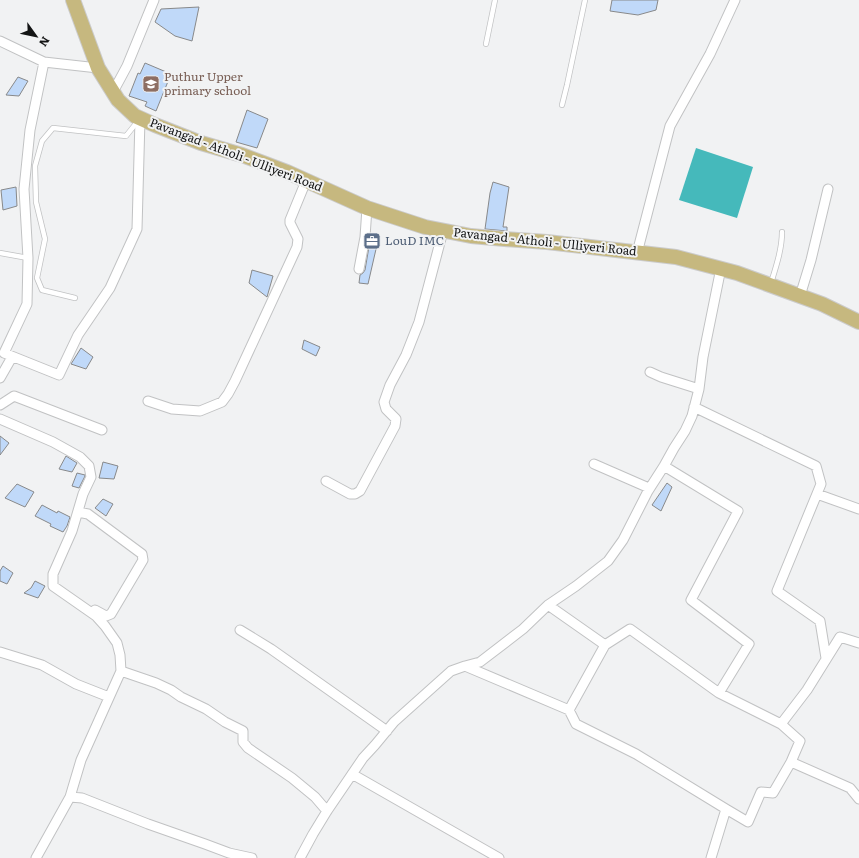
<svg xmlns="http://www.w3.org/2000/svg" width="859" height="858" font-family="Literata,serif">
<rect width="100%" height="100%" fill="#f1f2f3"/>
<path fill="#45b9bb" d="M696,148L753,167L737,218L679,200Z"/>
<path fill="#c0d9f9" stroke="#88898a" d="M612,0H658L656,10L638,15L610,11Z
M199,7L192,41L175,36L155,22L161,9Z
M145,63L171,74L156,111L145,106L147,102L129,96L138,73L140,74Z
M18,77L28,81L19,96L6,95Z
M247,110L268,119L257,148L236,142Z
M493,182L509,187L503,227H507V231L485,229L490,193Z
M16,187L17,206L3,210L1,190Z
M371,235L379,236L368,284L359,283L360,275L363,273L365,270Z
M252,270L273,276L267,297L249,283Z
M304,340L320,347L316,356L302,349Z
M81,348L93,357L86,369L71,364Z
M0,436L9,443L0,455Z
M66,456L77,463L72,472L59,469Z
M103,462L118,466L114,479L99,478Z
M77,473L85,475V476L79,488L72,486Z
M667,483L672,487L661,511L652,505Z
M17,484L34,492L25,507L5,498Z
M103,499L113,504L106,516L95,508Z
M42,505L57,513L58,511L70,517L67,526L63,532L50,526L51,524L35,516Z
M3,566L13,573L7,584L0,581V571Z
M35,581L45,586L38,598L24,593L31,588Z"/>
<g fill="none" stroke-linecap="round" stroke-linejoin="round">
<g stroke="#c1c2c3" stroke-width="6">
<path id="lane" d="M486,44L495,0
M562,105L567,85L585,0
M0,253L28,258
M771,283C776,267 782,249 782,232
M75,298L42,290L37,278L45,239L36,202L35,166L42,141L53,128L126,136L138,121"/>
</g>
<g stroke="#c1c2c3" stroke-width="11">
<path id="street" d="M0,41L44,62L98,68
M44,62L30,130L24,189L28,258L27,304L4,353L59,375L78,335L110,288L137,229L140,119
M113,92L127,66L154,0
M637,253L670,126L710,54L735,0
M359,269L365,237L367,208
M800,296L811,260L828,189
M650,372L661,377L699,389
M0,378L12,357
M148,401L172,409L200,411L222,402L228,394L235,381L297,247L298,239L290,223V220L306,181
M0,405L14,396L102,430
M694,407L816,466L821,484L777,591L820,621L826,658
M0,419L53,442L80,457L89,466L91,477L83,494L72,531L53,574V586L96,616L105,626L117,643L120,655L121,671L156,683L171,690L181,697L206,709L225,722L243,731V742L248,748L292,778L315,797L327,811
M594,464L649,488
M664,466L738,511L691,600L749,644L719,693L630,629L605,645L569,710L576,724L636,754L726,809L748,822L761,792L773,793L791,762L800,741L781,724L807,690L840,637L859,643
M326,481L350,494H355L360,491L395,426L396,419L386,409L384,402L390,385L406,355L419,322L443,231
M817,494L859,509
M78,512L88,514L142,554L143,560L111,614L106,616L95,610L93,612
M548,605L605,645
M240,630L271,649L387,731
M0,652L42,665L76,684L109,697
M465,666L569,710
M719,693L781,724
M791,762L850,788L859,799
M352,774L499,858
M70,797L81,760L121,671
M36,858L70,797L82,798L148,824L205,844L229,853L252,858
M300,858L313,834L327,811L363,758L375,745L394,722L451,671L465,666L480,662L523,629L548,605L576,586L608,561L623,540L648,491L664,466L674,448L685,431L692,416L699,389L703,357L721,268
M711,858L726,809"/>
</g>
<g stroke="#cbcbcb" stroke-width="16">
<path id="primary" d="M73,0L98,68L118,100L135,116L155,125L201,143L242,155L287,172L367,208L425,227L471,236L505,239L547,242L676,257L737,273L822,304L859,322"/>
</g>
<use href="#lane" stroke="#fff" stroke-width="4.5"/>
<use href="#street" stroke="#fff" stroke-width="9"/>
<use href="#primary" stroke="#c6b87f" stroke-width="14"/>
</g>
<defs>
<g id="school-square" transform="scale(0.9)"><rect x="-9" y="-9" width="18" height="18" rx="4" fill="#8d6e63" stroke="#f1f2f3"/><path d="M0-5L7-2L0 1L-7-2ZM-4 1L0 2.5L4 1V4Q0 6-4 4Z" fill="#fff"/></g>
<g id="office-square" transform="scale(0.9)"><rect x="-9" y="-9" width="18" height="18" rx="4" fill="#5c6f8a" stroke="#f1f2f3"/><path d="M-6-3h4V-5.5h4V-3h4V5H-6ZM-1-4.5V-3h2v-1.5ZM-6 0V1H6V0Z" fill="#fff"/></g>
</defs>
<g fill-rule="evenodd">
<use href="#school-square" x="151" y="84"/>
<use href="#office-square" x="372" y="241"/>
</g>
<g text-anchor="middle" stroke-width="4" stroke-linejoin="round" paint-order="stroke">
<g font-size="12" fill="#785e54" stroke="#f1f2f3" text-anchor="start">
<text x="164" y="81">Puthur Upper<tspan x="164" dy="14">primary school</tspan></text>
</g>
<g font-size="12" fill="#131414" stroke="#f1f2f3">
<text transform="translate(236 155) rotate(21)" y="4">Pavangad - Atholi - Ulliyeri Road</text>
<text transform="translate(545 242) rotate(6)" y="4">Pavangad - Atholi - Ulliyeri Road</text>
</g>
<g font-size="12" fill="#4e5e75" stroke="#f1f2f3" text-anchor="start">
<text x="385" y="245">LouD IMC</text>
</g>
</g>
<g transform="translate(36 36) rotate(123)" stroke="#f1f2f3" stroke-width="3" paint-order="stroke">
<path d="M0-3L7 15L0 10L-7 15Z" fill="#131414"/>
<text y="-6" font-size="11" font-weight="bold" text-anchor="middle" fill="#131414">N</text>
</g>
</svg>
